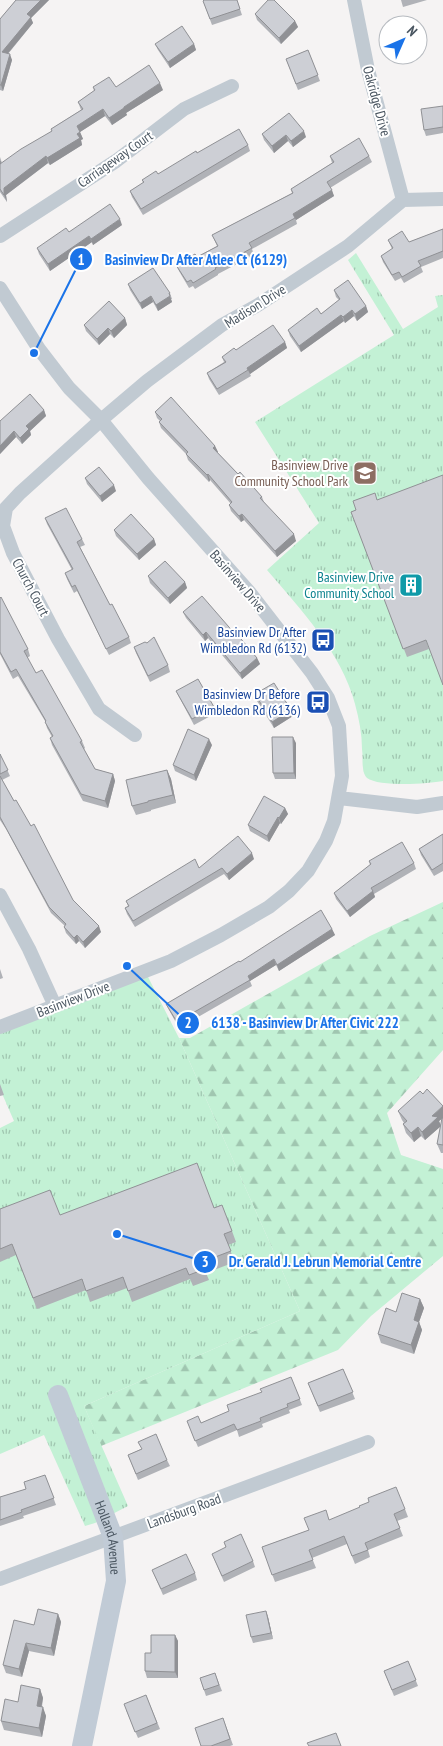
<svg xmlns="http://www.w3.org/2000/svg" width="443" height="1746" font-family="'PT Sans Narrow',sans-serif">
<defs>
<pattern id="forest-firs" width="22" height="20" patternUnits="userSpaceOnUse" patternTransform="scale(1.25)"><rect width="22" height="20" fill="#c3f1d5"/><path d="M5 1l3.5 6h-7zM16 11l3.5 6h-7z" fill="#a0c6b0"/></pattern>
<pattern id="park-tufts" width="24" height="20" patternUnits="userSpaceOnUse" patternTransform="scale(1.25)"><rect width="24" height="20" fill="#c3f1d5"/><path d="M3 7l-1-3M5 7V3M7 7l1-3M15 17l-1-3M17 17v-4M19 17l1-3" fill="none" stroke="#a0c6b0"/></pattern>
</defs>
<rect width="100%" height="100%" fill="#f5f3f3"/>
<path fill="url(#forest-firs)" d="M443,902V1050L387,1113L401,1155L443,1169V1256L371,1316L338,1350L101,1446L84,1406L300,1311L179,1038H190L370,936Z"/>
<path fill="url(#park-tufts)" d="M356,253L403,329L438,307L435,296L443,295V781C428,784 379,787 367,778C365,776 363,772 363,768C362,762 363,755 362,749C362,734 359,719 355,704C341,652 301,610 267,570L319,523L255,422L394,335L348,260Z
M146,973L179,1038L300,1311L84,1406L128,1506L95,1523L85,1526L44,1435L0,1454V1128L14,1121L0,1089V1031Z"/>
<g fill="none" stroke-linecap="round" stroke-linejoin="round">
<path stroke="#c1cad2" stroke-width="14" d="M354,0L368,70L403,200
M0,236L116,161L184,109L232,86
M0,288L39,349L69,388L101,420L148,478L250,593L312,673L328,698L339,726L342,776L334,821L326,841L308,871L289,891L269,907L221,935L171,961L0,1027
M135,735L99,709L58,639L13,553L3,526L6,508L20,493L101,420L147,381L222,325L258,305L348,246L403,200L443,199
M339,798L417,807L443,803
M0,895L29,949L55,1006
M0,1579L368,1442"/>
<path stroke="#c1cbd6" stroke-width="20" id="s1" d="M58,1395L113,1537L116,1581L82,1746"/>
</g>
<path fill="#b0b2b7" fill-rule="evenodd" d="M16,0H49L31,18L33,23L8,54L12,60L3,91L0,90V19Z
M237,0L242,15L212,25L203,1Z
M401,0H427L403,7Z
M255,14L295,21L298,27L281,44L257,20Z
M155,44H194L196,50L170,68L158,50Z
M308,50L320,81L298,90L286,59Z
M93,87H116L163,90L126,113L127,115L112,125L105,116L80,132L83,139L81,140L82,145L50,165L48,163L6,195L7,202L0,192V157L2,163L52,131L51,129L81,110L78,102L94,91Z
M443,106V133L426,136L424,130Z
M262,134L306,137L293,147L288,141L274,153L264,140Z
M248,145L250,151L143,215L132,197L130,191L143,183L142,180L158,174L197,153Z
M330,156H369L372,162L330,188L334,196L296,220L297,224L252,249L254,255L218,274V275L195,289L193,286L189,288L179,271L176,265L197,257L217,246L212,235L292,193L291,189L332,163Z
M122,225L93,245L92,242L50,271L39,254L37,248L69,232Z
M443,229V258L421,267L423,272L404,283L401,278L395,281L383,262L381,256L392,249L388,240L409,242Z
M128,284L170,293L172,299H171L172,302L158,311L153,302L142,309L130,290Z
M334,290L366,306L368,312L357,321L354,316L345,323L344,321L301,352L290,336L288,330L321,314L339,300L336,297Z
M125,318L127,325L114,338L110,334L99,345L86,331L84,325Z
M285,342L287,348L250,374L251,376L219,395L209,379L207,373L224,362L222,357L236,350Z
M44,410L46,416L30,431L31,435L22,444L16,437L0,454V421Z
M155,412L215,446L218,452H217L238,474L262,497L264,502L296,541L277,557L244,520L241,522L231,511L229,505L231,504L210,480L209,482L188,460L186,454L161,428L159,422L160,421L157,418Z
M85,478L116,491L102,502L87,484Z
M377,500L429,649L407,657L351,512Z
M45,518L82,539L85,545L80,547L110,605L129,637L131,643L109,655L77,591L74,593L67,579L65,573L72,570L47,524Z
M114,530L154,539L156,545L139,560L116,536Z
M148,576L185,582L187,588L170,604L150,583Z
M0,598L28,649L30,656L27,658L36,673L82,741L85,748L84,749L95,769L113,774L115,781L108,808L83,801L52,745L50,738L52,737L47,728L45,721L18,676L13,679L0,654Z
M183,612L235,634L257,658L260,664L242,679L208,638L205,641L186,618Z
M134,647L168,665L170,672L150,682L136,653Z
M176,691L214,707L216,713L194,725L179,697Z
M255,694L293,716L274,728L257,701Z
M296,743V779H275L273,773Z
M212,745L196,781L175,771L173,765Z
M0,754L10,776L2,780L14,801L31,826L73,900L101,932L85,948L79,941L76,944L66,933L64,927L65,926L51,913L6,829L0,820Z
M167,770L171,779L176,803L151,810V811L136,815L132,806Z
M285,808L288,814L281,824L280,823L269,842L250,831L248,825Z
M443,834V871L434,876L421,855L419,849Z
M254,859L229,880L224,874L135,927L127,914L125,908L128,906L126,901L199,868Z
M369,861L414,863L416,869L374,894L375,897L350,917L336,899L334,893L370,865Z
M332,929L335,935L279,971L276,965L250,981L252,986L179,1028L169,1010L166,1004L240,962Z
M0,969L3,978L0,979Z
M0,1084L4,1095L0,1096Z
M398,1111L443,1118V1153H441L437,1144L441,1126L425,1140L421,1136L414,1142L406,1133L403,1124L404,1123L402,1120ZM442,1119L441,1126L439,1121Z
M214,1208L232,1231L236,1242L228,1245L235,1262L206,1273L209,1280L193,1286L190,1279L132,1302L127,1288L90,1302L86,1290L37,1309L16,1255L0,1262V1209L60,1215Z
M420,1299L424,1308L419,1322L422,1330L414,1354L381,1343L378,1334L396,1312Z
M343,1369L355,1399L320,1412L308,1383Z
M291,1377L302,1405L289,1410L290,1413L262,1424L263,1427L239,1437L237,1430L198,1447L187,1421L201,1423L229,1411L262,1392Z
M141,1449L167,1460L170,1466L138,1480L128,1455Z
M45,1475L56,1505L23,1516L24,1518L0,1526V1497L26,1489Z
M405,1509L408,1517L397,1521L403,1536L368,1550L370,1557L355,1564L347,1544L312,1558L316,1568L275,1582L262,1547L309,1530L329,1520Z
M224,1542L253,1561L255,1567L224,1582L212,1554L226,1548Z
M152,1570L195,1573L197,1580L163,1595Z
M266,1611L268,1617L273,1639L253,1643L251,1637Z
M58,1614L61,1622L54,1656L29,1651L22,1677L6,1673L3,1665Z
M175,1635L178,1641V1678H147L145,1671L151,1653Z
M408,1661L418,1686L394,1696L384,1671Z
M215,1673L222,1691L206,1696L200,1678Z
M40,1689L43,1698L42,1707L46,1716L42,1737L4,1730L1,1721L18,1702Z
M146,1695L160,1729L138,1738L126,1710Z
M223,1718L233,1745L230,1746H201Z"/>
<path fill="#909195" d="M41,0H49L31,18L33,23L4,58L2,52L27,14Z
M295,21L298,27L281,44L279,38Z
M194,44L196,50L170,68L168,62Z
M10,54L12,60L3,91L1,85Z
M160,83L163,90L126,113L127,115L112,125L109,118L124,107Z
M103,109L105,116L80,132L83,139L81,140L82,145L50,165L47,158L77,134V126Z
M304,131L306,137L293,147L291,141Z
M286,135L288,141L274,153L272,146Z
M46,156L48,163L6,195L7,202L4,195V188Z
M332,190L334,196L296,220L293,214Z
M120,219L122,225L93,245L91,239Z
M89,236L92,242L50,271L48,264Z
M151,296L153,302L142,309L140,303Z
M170,296L172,302L158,311L156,305Z
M366,306L368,312L357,321L355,314Z
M352,310L354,316L345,323L343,317Z
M341,315L344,321L301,352L299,346Z
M125,318L127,325L114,338L111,331Z
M108,328L110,334L99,345L97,339Z
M285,342L287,348L250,374L247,368Z
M44,410L46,416L30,431L31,435L22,444L20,438L26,426Z
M14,431L16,437L0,454V446Z
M215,446L218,452L215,454L213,448Z
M208,474L210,480L209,482L207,475Z
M114,485L116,491L102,502L100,496Z
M242,514L244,520L241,522L239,516Z
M294,534L296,541L277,557L275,551Z
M154,539L156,545L139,560L137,554Z
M185,582L187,588L170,604L168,598Z
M206,632L208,638L205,641L203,635Z
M257,658L260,664L242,679L240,673Z
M291,710L293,716L274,728L272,722Z
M293,737L296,743V779L294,773Z
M209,739L212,745L196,781L194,775Z
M167,770L171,779L176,803L173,795Z
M113,774L115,781L108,808L105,801Z
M285,808L288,814L281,824L279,818Z
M278,817L280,823L269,842L267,836Z
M252,853L254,859L229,880L227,874Z
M373,891L375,897L350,917L347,911Z
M99,926L101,932L85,948L83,942Z
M332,929L335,935L279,971L277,965Z
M77,935L79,941L76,944L74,938Z
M274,959L276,965L250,981L248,976Z
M443,1106V1118L439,1121L441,1126L425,1140L422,1132L432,1116Z
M418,1127L421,1136L414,1142L411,1133Z
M420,1299L424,1308L419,1322L422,1330L414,1354L411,1345L414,1320Z
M266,1611L268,1617L273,1639L271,1633Z
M58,1614L61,1622L54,1656L51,1648Z
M175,1635L178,1641V1678L175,1672Z
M26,1643L29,1651L22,1677L19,1669Z
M40,1689L43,1698L40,1714L37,1706Z
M43,1707L46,1716L42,1737L39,1728Z"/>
<path fill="#cdcfd5" stroke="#909195" d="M16,0H41L27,14L31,17L2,52L10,54L1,85H0V19Z
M204,0H237L240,9L210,19L203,1Z
M268,0H274L295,21L279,38L255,14Z
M182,26L194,44L168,62L155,44Z
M308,50L318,75L296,84L286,59Z
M149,65L160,83L124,107V108L109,118L103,109L77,126L80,132L77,134L80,138L47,158L46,156L4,188V195L0,189V161V164L21,149L52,131L51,129L83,109L78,102L95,90L93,87L109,77L116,87Z
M443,106V127L424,130L421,109Z
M289,113L304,131L291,141L286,135L272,146L262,134Z
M239,129L248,145L141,209L130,191L144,182L142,180L156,171L158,174L196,151L197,153Z
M359,138L369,156L327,182L332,190L293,214L295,218L249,243L252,248L215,268L216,269L193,283L191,280L187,282L176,265L195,254L197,257L218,246L212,235L293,193L291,189L334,162L330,156Z
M110,204L120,219L91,239L89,236L48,264L37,248L66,228L69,232Z
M443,229V251L418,261L421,266L402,277L399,272L392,275L381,256L393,248L388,240L402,231L409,242Z
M153,268L170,293H169L170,296L156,305L151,296L140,303L128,284Z
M348,280L366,306L355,314L352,310L343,317L341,315L299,346L288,330L317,308L321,314L340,299L334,290Z
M109,301L125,318L111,331L108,328L97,339L84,325Z
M273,325L285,342L247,368L248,370L217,389L207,373L226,362L222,357L234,348L236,350Z
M30,394L44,410L26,426L29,429L20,438L14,431L0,446V421Z
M171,397L215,446L213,448L238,474L240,472L262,497L260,498L294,534L275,551L242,514L239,516L229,505L232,502L208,474L207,475L186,454L188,452L159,422L162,419L155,412Z
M99,467L114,485L100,496L85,478Z
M443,475V685L426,640L403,649L351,512L356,510L353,501L375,493L377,500Z
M66,508L82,539L77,542L110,605L112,604L129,637L106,649L75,585L72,587L65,573L73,569L45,518Z
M131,514L154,539L137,554L114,530Z
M165,561L185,582L168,598L148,576Z
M202,596L235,634L236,633L257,658L240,673L206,632L203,635L183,612Z
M1,597L28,649L24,651L36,673L42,670L82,741L80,742L95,769L113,774L105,801L81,794L50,738L53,736L45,722L46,721L16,669L11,672L0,652V598Z
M154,637L168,665L148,676L134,647L145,642L147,643Z
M198,679L214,707L192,719L176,691Z
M274,683L291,710L272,722L255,694Z
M188,729L209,739L194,775L173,765Z
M272,737H293L294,773H273Z
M0,754L8,770L0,774Z
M167,770L173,795L148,801V802L132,806L126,780Z
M0,776L14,801L16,800L31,826L34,824L73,900L99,926L83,942L77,935L74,938L64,927L66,924L49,907L0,817Z
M264,796L285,808L279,818L278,817L267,836L248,825Z
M443,834V863L432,870L419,849Z
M238,836L252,853L227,874L222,868L133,921L125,908L129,906L126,901L195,859L199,868Z
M402,842L414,863L371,888L373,891L347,911L334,893L371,864L369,861Z
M321,910L332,929L277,965L274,959L248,976L250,980L177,1022L166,1004L239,961L240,962Z
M427,1089L443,1106L432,1116L438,1117L422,1132L418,1127L411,1133L403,1124L407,1121L398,1111L420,1091L423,1094Z
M442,1118H443V1145L437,1144Z
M197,1163L214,1208L222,1205L232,1231L224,1234L231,1251L202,1262L205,1269L189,1275L186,1268L128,1291L123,1277L86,1291L82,1279L33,1298L12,1244L0,1249V1209L50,1190L60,1215Z
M402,1293L420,1299L414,1320L419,1322L411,1345L378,1334L386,1308L396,1312Z
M343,1369L353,1392L318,1406L308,1383Z
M291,1377L300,1399L287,1404L288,1407L260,1418L261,1421L237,1430L234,1424L195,1441L187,1421L198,1416L201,1423L229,1411L227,1405L262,1392L260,1389Z
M156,1434L167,1460L136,1474L128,1455L142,1449L138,1442Z
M45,1475L54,1498L21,1510L22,1512L0,1520V1497L26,1489L24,1482Z
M396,1487L405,1509L394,1514L400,1528L365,1543L368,1550L352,1556L344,1536L309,1550L313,1560L272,1575L262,1547L309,1530L304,1518L326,1510L329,1520L360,1507L359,1506L369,1502L368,1498Z
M241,1534L253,1561L222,1576L212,1554L226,1547L224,1542Z
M186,1554L195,1573L161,1589L152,1570Z
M38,1609L58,1614L51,1648L26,1643L19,1669L3,1665L14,1620L34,1625Z
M266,1611L271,1633L251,1637L246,1615Z
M151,1635H175V1672L145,1671V1653H151Z
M408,1661L416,1680L392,1690L384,1671Z
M215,1673L219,1685L204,1690L200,1678Z
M21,1685L40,1689L37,1706L43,1707L39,1728L1,1721L5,1699L18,1702Z
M146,1695L157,1723L135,1732L124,1704Z
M223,1718L230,1739L211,1746H201L195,1728Z
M336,1733L341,1746H309L307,1743Z"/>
<defs>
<g id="school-square" transform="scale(1.25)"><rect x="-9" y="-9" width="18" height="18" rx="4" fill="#8d6e63" stroke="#fff"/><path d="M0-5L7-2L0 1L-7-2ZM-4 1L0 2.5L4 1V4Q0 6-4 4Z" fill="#fff"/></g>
<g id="building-square" transform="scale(1.25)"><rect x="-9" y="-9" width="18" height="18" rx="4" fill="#0f9aa8" stroke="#fff"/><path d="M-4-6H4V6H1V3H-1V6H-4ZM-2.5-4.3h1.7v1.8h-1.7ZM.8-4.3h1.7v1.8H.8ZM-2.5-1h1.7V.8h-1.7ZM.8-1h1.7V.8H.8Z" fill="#fff"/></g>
<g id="bus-square" transform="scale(1.25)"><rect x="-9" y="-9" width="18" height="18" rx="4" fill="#1a4fb4" stroke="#fff"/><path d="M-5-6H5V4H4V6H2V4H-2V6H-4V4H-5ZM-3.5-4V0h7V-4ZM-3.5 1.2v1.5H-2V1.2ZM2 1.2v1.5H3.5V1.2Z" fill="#fff"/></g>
</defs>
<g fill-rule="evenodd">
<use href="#school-square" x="365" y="473"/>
<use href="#building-square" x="411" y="585"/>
<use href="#bus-square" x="323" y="640"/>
<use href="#bus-square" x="318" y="702"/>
</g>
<g text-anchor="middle" stroke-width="4" stroke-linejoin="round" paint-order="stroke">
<g font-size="14" fill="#4a5661" stroke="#fff">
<text transform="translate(377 101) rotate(75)" y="5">Oakridge Drive</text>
<text transform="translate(115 159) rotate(-35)" y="5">Carriageway Court</text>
<text transform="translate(255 306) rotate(-32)" y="5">Madison Drive</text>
<text transform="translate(238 581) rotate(49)" y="5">Basinview Drive</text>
<text transform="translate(31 587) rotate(62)" y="5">Church Court</text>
<text transform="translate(73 999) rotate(-21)" y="5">Basinview Drive</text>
<text transform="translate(184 1511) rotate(-20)" y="5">Landsburg Road</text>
<text dy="5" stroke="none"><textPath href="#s1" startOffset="152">Holland Avenue</textPath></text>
</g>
<g font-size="14" fill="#785e54" stroke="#fff" text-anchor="end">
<text x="348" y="470">Basinview Drive<tspan x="348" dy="16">Community School Park</tspan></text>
</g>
<g font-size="14" fill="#0d838f" stroke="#fff" text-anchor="end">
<text x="394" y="582">Basinview Drive<tspan x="394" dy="16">Community School</tspan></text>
</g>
<g font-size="14" fill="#164399" stroke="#fff" text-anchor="end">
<text x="306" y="637">Basinview Dr After<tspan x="306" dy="16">Wimbledon Rd (6132)</tspan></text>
<text x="300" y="699">Basinview Dr Before<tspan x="300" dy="16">Wimbledon Rd (6136)</tspan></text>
</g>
</g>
<path fill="none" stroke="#1a73e8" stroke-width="2" d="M34 353L81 259M127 966L188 1023M117 1234L205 1262"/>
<g fill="#1a73e8" stroke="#fff" stroke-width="2">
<circle cx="34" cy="353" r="5"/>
<circle cx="127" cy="966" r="5"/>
<circle cx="117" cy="1234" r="5"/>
<circle cx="81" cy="259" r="12"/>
<circle cx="188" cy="1023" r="12"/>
<circle cx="205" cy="1262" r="12"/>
</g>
<g font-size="15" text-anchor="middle" font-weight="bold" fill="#fff">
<text x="81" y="265">1</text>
<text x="188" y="1028">2</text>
<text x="205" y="1267">3</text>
</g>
<g font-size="15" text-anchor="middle" font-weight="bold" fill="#1a73e8" stroke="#fff" stroke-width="4" stroke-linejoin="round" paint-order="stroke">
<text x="196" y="265">Basinview Dr After Atlee Ct (6129)</text>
<text x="305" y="1028">6138 - Basinview Dr After Civic 222</text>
<text x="325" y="1267">Dr. Gerald J. Lebrun Memorial Centre</text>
</g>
<g transform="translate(403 40) rotate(45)"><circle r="24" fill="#ffffff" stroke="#b7bbc0"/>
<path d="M0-4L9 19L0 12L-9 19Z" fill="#1a73e8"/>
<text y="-8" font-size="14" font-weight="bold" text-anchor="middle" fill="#4a5661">N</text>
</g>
</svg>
